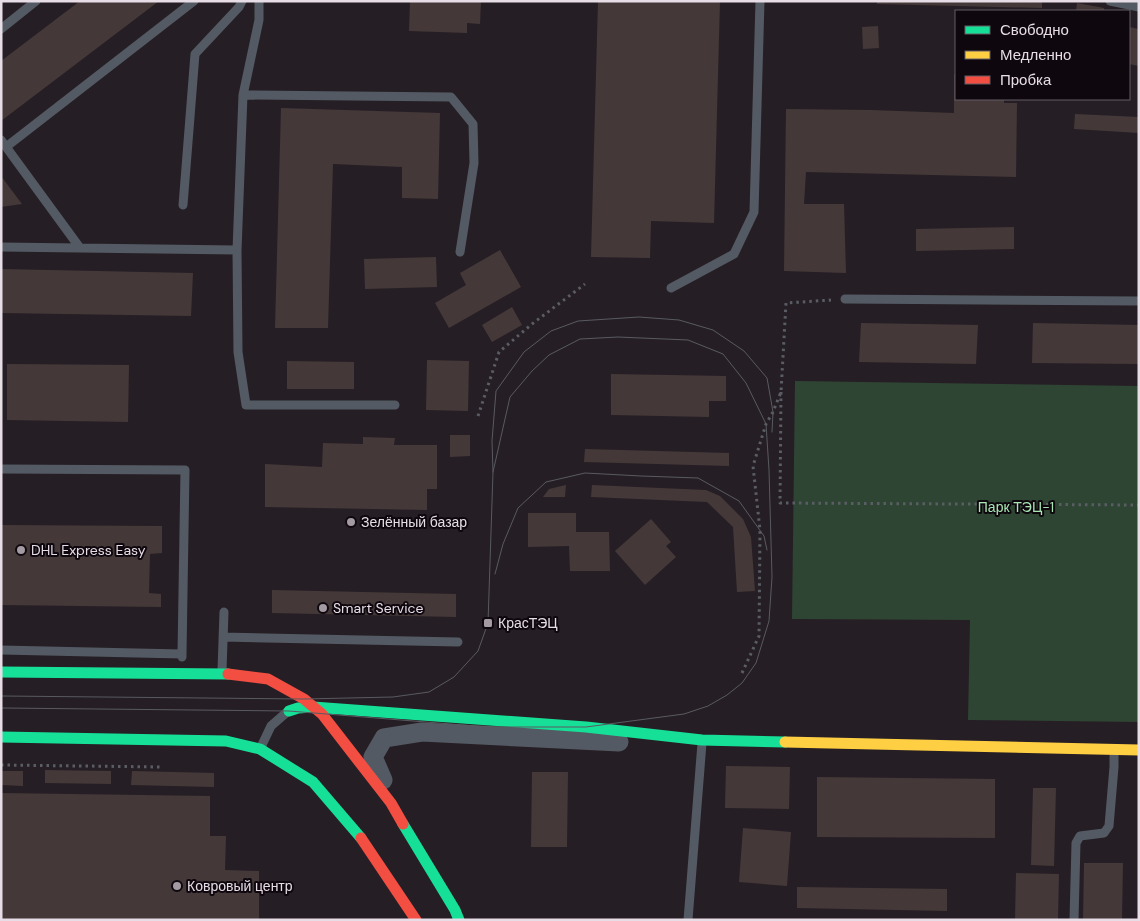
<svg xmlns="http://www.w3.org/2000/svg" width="1140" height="921" font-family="'DM Sans',sans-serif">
<rect width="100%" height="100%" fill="#261e25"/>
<path fill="#2f4533" d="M795,381L1139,386V722L968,720L970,620L792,619Z"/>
<path fill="#443938" d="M80,1H159L1,121V61Z
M410,1H481L480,24L467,23V33L409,31Z
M598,1H720L714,223L651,221L650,258L591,257Z
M877,1H1042V8L877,4Z
M1077,3L1104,8V11H1076Z
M878,26L879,48L863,49L862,27Z
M1129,27L1139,29V66L1129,64Z
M954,74H956V99H1004V103H1017L1016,177L806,172L804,204H844L846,273L784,271L786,109L871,110L954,113Z
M281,108L440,113L438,199L402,198V167L333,164L328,328H275Z
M1075,114L1139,117V133L1074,129Z
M1,176L22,204L1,207Z
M1014,227V249L916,251V229Z
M500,250L521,287L449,328L435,303L466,285L460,273Z
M436,257L437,287L365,289L364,259Z
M1,269L193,273L191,316L1,313Z
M512,307L522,325L492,342L482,325Z
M861,323L978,325L976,364L859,362Z
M1033,323L1139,325V364L1032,363Z
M427,360L469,361L468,411L426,410Z
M287,361L354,362V389H287Z
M7,364L129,365L128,422L7,420Z
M611,374L726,376V401H709V417L611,415Z
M450,435H470V456L450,457Z
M363,437L395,438L394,445H437V489H427V510L265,507V464L322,467L323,443L363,444Z
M585,449L729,453V466L584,462Z
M566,485L565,497H543L549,489Z
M592,485L706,490L720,496L743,519L751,537L755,591L737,592L733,527L707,502L591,497Z
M528,513H576V532H609L610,571H570L569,546L528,547Z
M651,519L671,542L666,546L676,557L645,585L615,551Z
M1,525L162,526V553L150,554L149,593L161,594V607L1,605Z
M272,590L456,594V617L272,613Z
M726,766L790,767L789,809L725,808Z
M45,770L111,771V784L45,783Z
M1,771H23V786L1,785Z
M132,771L214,773V787L131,785Z
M532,772H568L567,847H531Z
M817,777L995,779V838L817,837Z
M1033,788H1056L1054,866L1031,865Z
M1,793L210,796V836H226L225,870L259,871V920H1Z
M743,828L791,832L787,886L739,882Z
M1084,863H1123L1122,920H1083Z
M1016,873L1059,874L1058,920H1015Z
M797,887L947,889V911L797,908Z"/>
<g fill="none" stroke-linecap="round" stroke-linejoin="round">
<path stroke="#5b5d65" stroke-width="3" stroke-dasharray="2.5 4" stroke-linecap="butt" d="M781,392L780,503L1139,505
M478,416L499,352L532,324L585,284
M742,673L759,636L760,530L753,466L766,424L773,412L781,392L786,303L831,300
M1,765L163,767"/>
<path stroke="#535a63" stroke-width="9" d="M259,1V20L243,95L237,250L238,352L246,405H395
M1110,1L1139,7
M1,29L36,1
M243,95L451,97L473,124L474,163L460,252
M1,140L80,248
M6,147L194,1
M183,205L195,54L239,7L242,1
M1,247L237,250
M671,288L734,254L754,212L760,1
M845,299L1139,301
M1,469L185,470L182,654
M223,637L458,642
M1,650L182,654V657
M222,670L224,612
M261,747L271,726L287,712
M688,920L702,743
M1074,920L1076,843L1080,836L1104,833L1109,826L1114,767V752"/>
<path stroke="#535a63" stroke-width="19" d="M383,780L373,757L384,738L422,732L619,742"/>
<path stroke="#16e098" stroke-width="11" d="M1,672L228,674
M289,711L298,708L313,707L586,727L702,740L785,742
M1,737L226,741L260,749L313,782L361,838
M403,824L455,910L459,920"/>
<path stroke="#ffcf43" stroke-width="11" d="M785,742L1139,750"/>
<path stroke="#f24e42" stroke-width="11" d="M228,674L268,679L304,699L322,714L391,803L403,824
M361,838L416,920"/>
<path stroke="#595a61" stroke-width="1" d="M495,574L503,544L518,508L546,482L585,473L641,476L698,478L739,501L764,536L767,550
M1,696L304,699L393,697L429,692L454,677L478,651L488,623L493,472L492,441L496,391L524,352L551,331L578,321L639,317L679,320L713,330L744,351L767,378L773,412L772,432
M1,708L289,711L488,727H586L684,714L708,706L727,695L742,683L756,663L769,621L772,577L769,470L766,424L746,383L723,354L688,340L618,337L580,339L549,355L532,371L510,397L493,472"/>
</g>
<g fill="#a39aa2" stroke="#0e070d" stroke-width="2">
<circle cx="351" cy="522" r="5"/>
<circle cx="21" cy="550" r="5"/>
<circle cx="323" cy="608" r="5"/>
<rect x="483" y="618" width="10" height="10" rx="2.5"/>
<circle cx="177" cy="886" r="5"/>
</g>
<g text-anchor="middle" stroke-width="4" stroke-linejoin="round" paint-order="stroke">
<g font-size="14" fill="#a7e5b2" stroke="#0e070d">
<text x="1016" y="512">Парк ТЭЦ-1</text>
</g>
<g font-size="14" fill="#e7dde6" stroke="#0e070d" text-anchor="start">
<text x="361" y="527">Зелённый базар</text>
<text x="31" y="555">DHL Express Easy</text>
<text x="333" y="613">Smart Service</text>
<text x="498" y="628">КрасТЭЦ</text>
<text x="187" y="891">Ковровый центр</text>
</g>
</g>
<rect width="1140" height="921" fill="none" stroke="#e7dde6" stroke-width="5"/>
<rect x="955" y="10" width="175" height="90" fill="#0e070d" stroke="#655d64"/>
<rect x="965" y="26" width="25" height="8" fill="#16e098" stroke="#655d64"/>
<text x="1000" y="35" font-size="15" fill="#e7dde6">Свободно</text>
<rect x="965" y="51" width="25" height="8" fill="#ffcf43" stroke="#655d64"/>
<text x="1000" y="60" font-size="15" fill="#e7dde6">Медленно</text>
<rect x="965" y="76" width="25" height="8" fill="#f24e42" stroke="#655d64"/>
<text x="1000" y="85" font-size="15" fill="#e7dde6">Пробка</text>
</svg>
